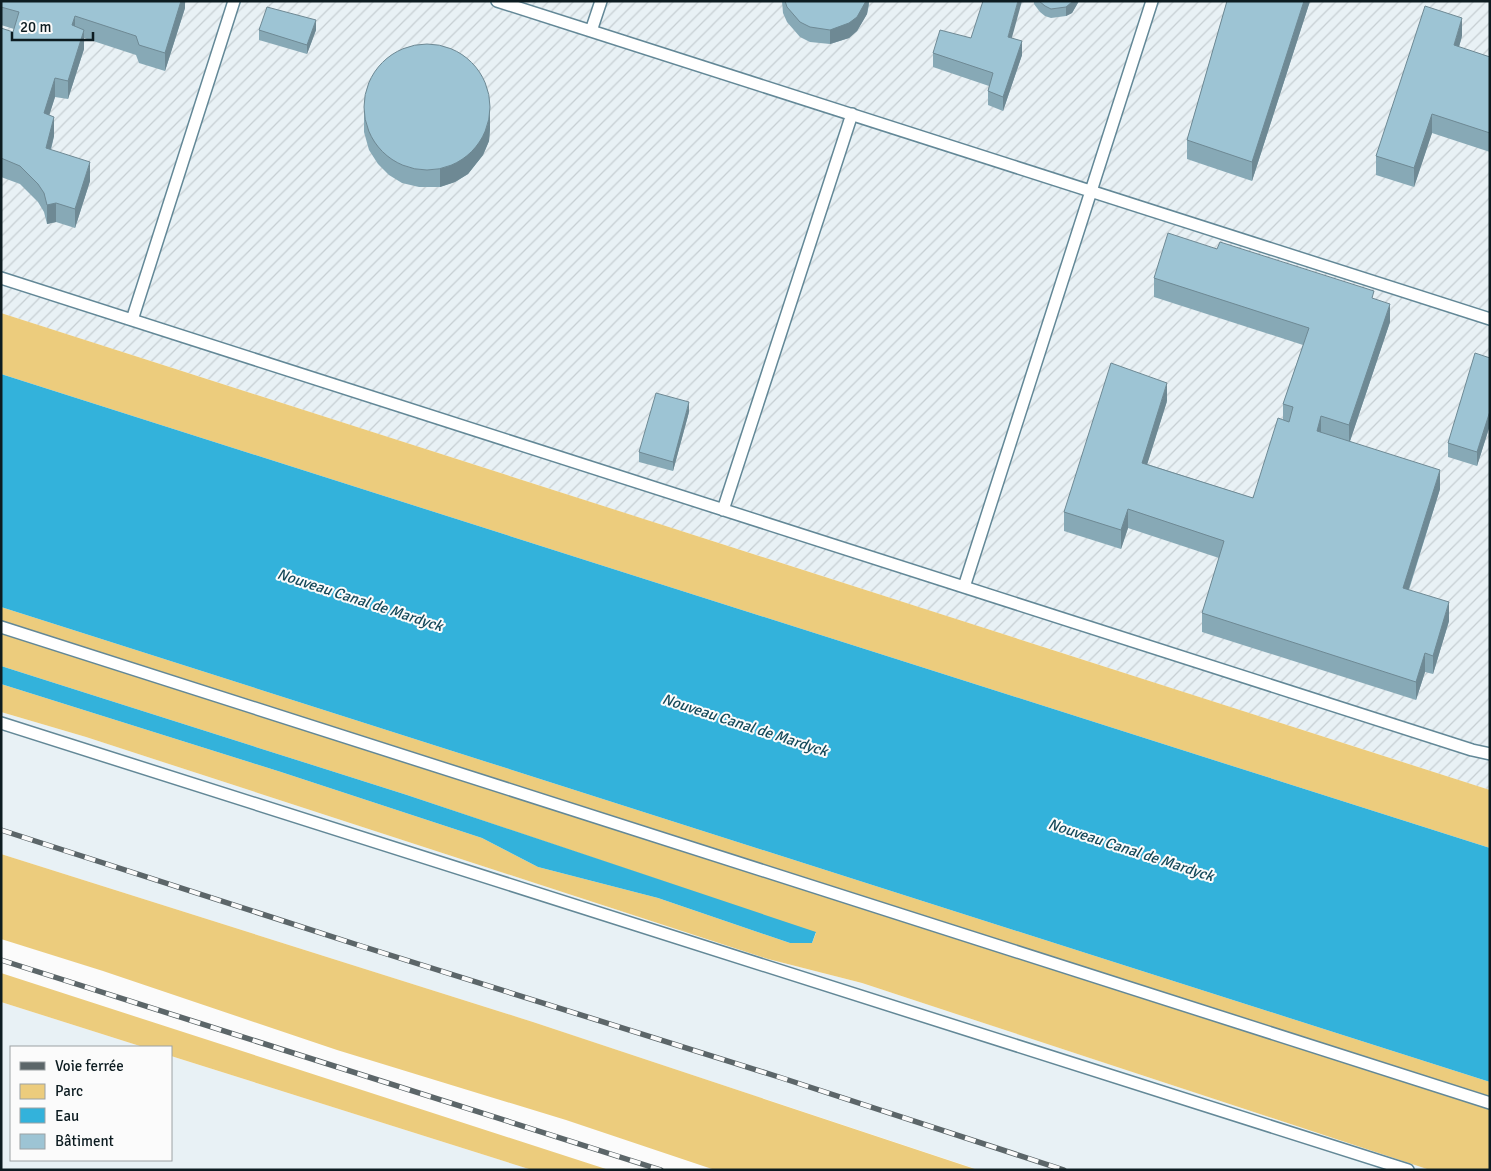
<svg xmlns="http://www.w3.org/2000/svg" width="1491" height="1171" font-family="Signika,sans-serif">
<defs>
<pattern id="industrial-furrows" width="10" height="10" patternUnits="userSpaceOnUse" patternTransform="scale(1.25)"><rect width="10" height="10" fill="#e8f1f5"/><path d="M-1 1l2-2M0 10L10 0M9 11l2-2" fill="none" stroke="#c6ced2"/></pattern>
</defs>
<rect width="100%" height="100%" fill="#fbfbfb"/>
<path fill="#e8f1f5" d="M1,712L86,737L768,959L862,983L1430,1170H978L970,1167L533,1022L1,854Z
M1,1002L143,1047H11V1160H171V1056L532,1170H1Z"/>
<path fill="url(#industrial-furrows)" d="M1,1H1490V790L1,313Z"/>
<path fill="#eccc7d" d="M1,313L1490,790V848L1,374Z
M1,607L1490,1082V1170H1430L862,983L768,959L86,737L1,712V684L281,772L482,838L538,867L658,898L790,943H812L816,933L407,795L1,666Z
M1,854L533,1022L978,1170H715L566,1120L337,1050L103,971L1,939Z
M1,973L609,1170H532L171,1056V1047H143L1,1002Z"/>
<path fill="#33b2db" d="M1,374L1490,848V1082L1,607Z
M1,666L407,795L816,932L812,943H790L658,898L538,867L482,838L281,772L1,684Z"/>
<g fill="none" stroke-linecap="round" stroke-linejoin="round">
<g stroke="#638897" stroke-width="14">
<path id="service" d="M497,1L591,31L601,1
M591,31L1490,319
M1,278L1472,750L1490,754
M132,320L234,1
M723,510L852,114
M964,587L1152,1
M1,627L1490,1103
M1,723L1408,1170"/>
</g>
<use href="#service" stroke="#fff" stroke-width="11"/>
<g stroke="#5c6669" stroke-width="5.5">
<path id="rail" d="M1,830L358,945L782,1078L1064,1170
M1,960L661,1170"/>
</g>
<use href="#rail" stroke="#fbfbfb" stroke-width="4" stroke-dasharray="11" stroke-linecap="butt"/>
</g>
<path fill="#87a9b6" d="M1,1H185V8L165,71L139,63L136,55L84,38V49L68,99L55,97L49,115L54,136L51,150L90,181L75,228L56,222L47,224L44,212L38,202L20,184L1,177V28L13,32L14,29L1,25Z
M782,1H869V5L867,14L857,31L849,38L830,44L810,42L800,37L787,22L783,13Z
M1034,1H1079L1072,13L1066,16L1051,18L1045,16L1040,12L1034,4Z
M1227,1H1310L1252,181L1187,159V140Z
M259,30H316L307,54L259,40Z
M1462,36L1459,47L1490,57V152L1432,133L1414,187L1376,175V156Z
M971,38H1012L1022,55L1003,111L988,105V91L989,86L933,67V53Z
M364,113L490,129L489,141L483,155L468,174L455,182L440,187H419L402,183L389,175L378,164L369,150L364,132Z
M1154,278L1374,299L1390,322L1350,441L1440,489L1409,590L1449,621L1433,674L1425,672L1416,700L1202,632V613L1219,558L1128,528L1121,549L1064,531V512L1167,401L1147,464L1253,498L1283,420V404L1303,345L1154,297Z
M1490,358V425L1477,466L1448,457V443Z
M689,412L673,471L639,462V452Z"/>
<path fill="#6e8994" d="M181,1H185V8L165,71V53Z
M866,1H869L867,14L857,31L849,38L830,44V30Z
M1018,1H1022L1008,52V37Z
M1073,1H1079L1072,13L1066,16V7Z
M1304,1H1310L1252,181V162Z
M75,16V35L72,25Z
M1462,18V36L1454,64V45Z
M316,20V30L307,54V45Z
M84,30V49L68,99V81Z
M1022,41V55L1003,111V97Z
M55,78V97L44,132V113Z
M490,110V129L489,141L483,155L468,174L455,182L440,187V168Z
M1432,114V133L1414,187V168Z
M54,117V136L46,167V148Z
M90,162V181L75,228V209Z
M56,203V222L47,224V205Z
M1390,304V322L1349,444V425Z
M1167,383V401L1142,481V463Z
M689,402V412L673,471V462Z
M1490,411V425L1477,466V452Z
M1321,416V435L1317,431Z
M1440,470V489L1403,607V588Z
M1128,509V528L1121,549V530Z
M1449,602V621L1433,674V656Z
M1425,653V672L1416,700V682Z"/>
<path fill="#9dc4d4" stroke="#6e8994" d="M1,1H181L165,53L139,45L136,36L75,16L72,25L84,30L68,81L55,78L44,113L54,117L46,148L90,162L75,209L56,203L47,205L44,193L38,184L20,166L1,158V28L13,32L19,12L1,7Z
M785,1H866L857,17L849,23L830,30L810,27L800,22L787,7Z
M983,1H1018L1008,37L1022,41L1003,97L988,91L993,73L933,53L940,30L971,38Z
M1039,1H1073L1066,7L1051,9L1045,6Z
M1227,1H1304L1252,162L1187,140Z
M1425,6L1462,18L1454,45L1490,57V133L1432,114L1414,168L1376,156Z
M267,7L316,20L307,45L259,30Z
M364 107a63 63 0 1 1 126 0a63 63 0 1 1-126 0Z
M1168,233L1217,249L1220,242L1374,291L1372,298L1390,304L1349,425L1321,416L1317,431L1440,470L1403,588L1449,602L1433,656L1425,653L1416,682L1202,613L1224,541L1128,509L1121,530L1064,512L1111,363L1167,383L1142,463L1253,498L1278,418L1289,422L1293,407L1283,404L1309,328L1154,278Z
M1475,353L1490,358V411L1477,452L1448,443Z
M656,393L689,402L673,462L639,452Z"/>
<g text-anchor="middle" stroke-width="4" stroke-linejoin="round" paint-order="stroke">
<g font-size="15" font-style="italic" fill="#15495a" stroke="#fbfbfb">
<text transform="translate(360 600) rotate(18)" y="5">Nouveau Canal de Mardyck</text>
<text transform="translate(745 725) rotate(18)" y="5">Nouveau Canal de Mardyck</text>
<text transform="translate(1131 850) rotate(18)" y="5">Nouveau Canal de Mardyck</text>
</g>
</g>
<rect width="1491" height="1171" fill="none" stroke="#0d1c21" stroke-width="5"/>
<rect x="10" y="1046" width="162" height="115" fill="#fbfbfb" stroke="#9ca2a4"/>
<rect x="20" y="1062" width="25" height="8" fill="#5c6669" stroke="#9ca2a4"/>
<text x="55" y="1071" font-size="15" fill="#0d1c21">Voie ferrée</text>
<rect x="20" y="1084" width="25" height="15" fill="#eccc7d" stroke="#9ca2a4"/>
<text x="55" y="1096" font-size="15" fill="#0d1c21">Parc</text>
<rect x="20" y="1108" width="25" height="15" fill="#33b2db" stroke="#9ca2a4"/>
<text x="55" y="1121" font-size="15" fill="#0d1c21">Eau</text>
<rect x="20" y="1134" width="25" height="15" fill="#9dc4d4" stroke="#9ca2a4"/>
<text x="55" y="1146" font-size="15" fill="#0d1c21">Bâtiment</text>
<path d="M12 32v8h81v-8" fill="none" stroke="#0d1c21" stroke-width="2.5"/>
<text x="20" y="32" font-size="15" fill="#0d1c21" stroke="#fbfbfb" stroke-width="4" paint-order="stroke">20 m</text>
</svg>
